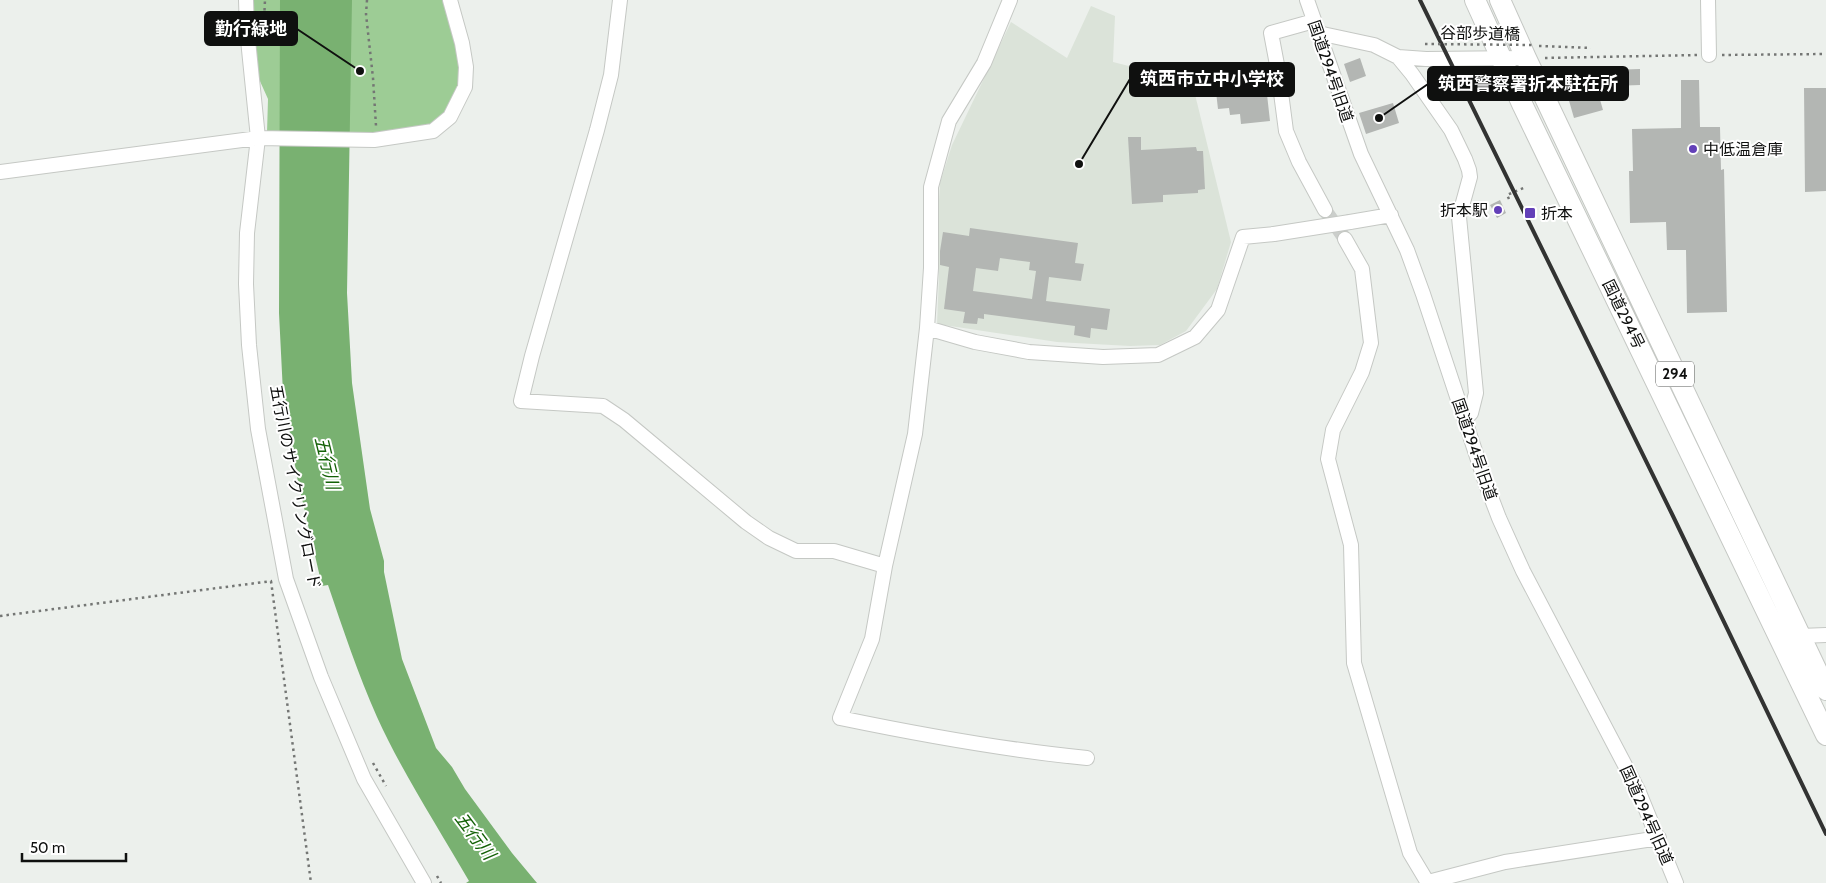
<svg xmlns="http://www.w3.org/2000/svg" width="1826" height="883" font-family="Cabin,'Noto Sans JP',sans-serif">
<rect width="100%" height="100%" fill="#ecf0ec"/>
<path fill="#dbe3d9" d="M1091,6L1115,16L1113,62L1192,82L1231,242L1217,289L1186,331L1160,345L1130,346L1057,342L937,324L939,276L937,234L940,183L952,145L978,91L1011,22L1067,58Z"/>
<path fill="#9dcc95" d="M252,0H444L462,64L461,85L445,118L429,126L377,135L267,133L268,99L259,79L253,24Z"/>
<path fill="#79b171" d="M280,0H352L347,293L352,383L370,509L384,561V572L402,659L436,748L452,767L465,789L512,853L537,883H466L469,881C438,827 403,774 377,717C358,674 343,629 328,585L322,586L297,477L283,393L279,313Z"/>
<path fill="#b3b6b3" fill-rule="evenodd" d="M1360,58L1366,76L1350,82L1344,64Z
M1264,68L1270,121L1241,124L1240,114L1230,115L1229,108L1218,109L1215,83L1226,82L1225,72Z
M1640,69V85L1612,86L1611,70Z
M1592,72L1603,110L1574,118L1563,80Z
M1681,80H1699L1700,127H1720L1721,170L1724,169L1727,312L1687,313L1686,250H1667L1666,222L1630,223L1629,171H1633L1632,129L1681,128Z
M1804,88H1826V191L1805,192Z
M1393,103L1399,123L1366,134L1359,113Z
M1128,137H1141V150L1196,147L1197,151H1203L1205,189L1198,190V193L1163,195V202L1132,204Z
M1500,200L1506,213L1497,218L1490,205Z
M970,228L1078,243L1075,263L1084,264L1081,281L1049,277L1046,301L1110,309L1107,330L1091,328L1090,338L1074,335L1075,326L984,314V319L978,318L977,324L963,323L965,312L944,309L949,267L940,265V251L943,232L969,236ZM1000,258L1030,262L1029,270L1036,271L1032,299L973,291L976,268L998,271Z"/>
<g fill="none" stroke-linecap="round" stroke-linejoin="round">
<path stroke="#cbcecb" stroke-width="14" stroke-dasharray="14 7" stroke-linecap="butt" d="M1325,210L1345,239"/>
<g stroke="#c5c8c4" stroke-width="16">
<path id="minor" d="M246,0L247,30L258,138L247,233L246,284L249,345L258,429L286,579L321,677L364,779L424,883
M620,0L611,75L597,130L532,356L521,401L603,406L624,420L746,522L769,538L796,551H834L885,566
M1010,0L984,63L949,121L931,187V268L927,328L915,434L885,566L872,639L840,718C922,735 1004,750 1087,758
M1307,0L1361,154L1407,250L1423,294L1486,484L1499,518L1523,571L1638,790L1676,883
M1708,0L1709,55
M1314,21L1271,33L1278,70L1286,131L1299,162L1325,210
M1318,33L1374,45L1398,57L1426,59L1526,58
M1398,57L1412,74L1451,130L1465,159L1469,170L1470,177L1459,217L1476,393L1471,413L1465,419
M0,172L258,138L374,140L433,131L450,117L465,87L466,67L462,43L450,0
M1350,222L1391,215
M1345,239L1362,269L1371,343L1362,372L1333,430L1328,459L1351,545L1354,663L1410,853L1428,883
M927,328L975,342L1029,352L1103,357L1158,355L1195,337L1218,310L1243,237L1274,234
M1800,636L1826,635
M1428,882L1505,862L1659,838"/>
</g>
<g stroke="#c5c8c4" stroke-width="22">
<path id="highway" d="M1475,0L1523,106L1826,735
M1500,0L1526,58L1826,690"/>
</g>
<path stroke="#747674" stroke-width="2.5" stroke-dasharray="2.5 4" stroke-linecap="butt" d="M367,0L366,14L373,78L376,126
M263,43L265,0
M1539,46L1591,48
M1722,55L1826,54
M1545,58L1697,55
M1509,199L1507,195L1526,187
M271,581L311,883
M0,616L272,581
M373,763L386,786
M437,876L441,883"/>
<use href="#minor" stroke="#fff" stroke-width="14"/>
<use href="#highway" stroke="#fff" stroke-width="20"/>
<path stroke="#323332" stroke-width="4" d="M1420,0L1672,514L1826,834"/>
<g stroke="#c5c8c4" stroke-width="16" stroke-linecap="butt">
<path id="minor-bridge" d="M1274,234L1350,222"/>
</g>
<path stroke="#747674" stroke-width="2.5" stroke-dasharray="2.5 4" stroke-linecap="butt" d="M1425,44L1535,45"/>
<use href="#minor-bridge" stroke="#fff" stroke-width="14"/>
</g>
<g fill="#6340b8" stroke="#fff" stroke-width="2">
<circle cx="1693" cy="149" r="5"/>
<circle cx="1498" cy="210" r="5"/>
<rect x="1524" y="207" width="12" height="12" rx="2.5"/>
</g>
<g text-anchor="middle" stroke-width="4" stroke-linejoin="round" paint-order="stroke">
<rect fill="#fff" stroke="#575857" stroke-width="1" x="1656" y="361.5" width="38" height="25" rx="4"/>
<g font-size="15" font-weight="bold" fill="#0f100f">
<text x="1675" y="379">294</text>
</g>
<g font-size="16" fill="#0f100f" stroke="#fff">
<text transform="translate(1480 33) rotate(1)" y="6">谷部歩道橋</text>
<text transform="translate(1331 71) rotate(71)" y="6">国道294号旧道</text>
<text transform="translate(1624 314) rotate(64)" y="6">国道294号</text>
<text transform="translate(1475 449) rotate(71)" y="6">国道294号旧道</text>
<text transform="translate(296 487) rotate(79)" y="6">五行川のサイクリングロード</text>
<text transform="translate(1647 815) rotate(66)" y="6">国道294号旧道</text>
</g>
<g font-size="16" fill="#0f100f" stroke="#fff" text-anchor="start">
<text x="1703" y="155">中低温倉庫</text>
<text x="1488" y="216" text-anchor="end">折本駅</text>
<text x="1541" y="219">折本</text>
</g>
<g font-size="18" font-style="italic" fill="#136106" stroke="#fff">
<text transform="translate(327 463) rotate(76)" y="6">五行川</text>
<text transform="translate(475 836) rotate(53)" y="6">五行川</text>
</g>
</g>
<path fill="none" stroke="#0f100f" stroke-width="2" d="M360 71L297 29M1079 164L1130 79M1379 118L1428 84"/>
<g fill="#0f100f" stroke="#fff" stroke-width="2">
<circle cx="360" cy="71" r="5"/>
<circle cx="1079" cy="164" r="5"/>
<circle cx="1379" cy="118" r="5"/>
</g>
<g fill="#0f100f" stroke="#0f100f" stroke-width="2">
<rect x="205" y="12" width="92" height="33" rx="5"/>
<rect x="1130" y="63" width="164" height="33" rx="5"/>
<rect x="1428" y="67" width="200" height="33" rx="5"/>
</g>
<g font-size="18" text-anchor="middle" font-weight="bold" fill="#fff">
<text x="251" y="35">勤行緑地</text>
<text x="1212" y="85">筑西市立中小学校</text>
<text x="1528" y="90">筑西警察署折本駐在所</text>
</g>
<path d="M22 853v8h104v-8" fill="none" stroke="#0f100f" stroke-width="2.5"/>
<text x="30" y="853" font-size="15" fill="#0f100f" stroke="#ffffff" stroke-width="4" paint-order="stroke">50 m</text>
</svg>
